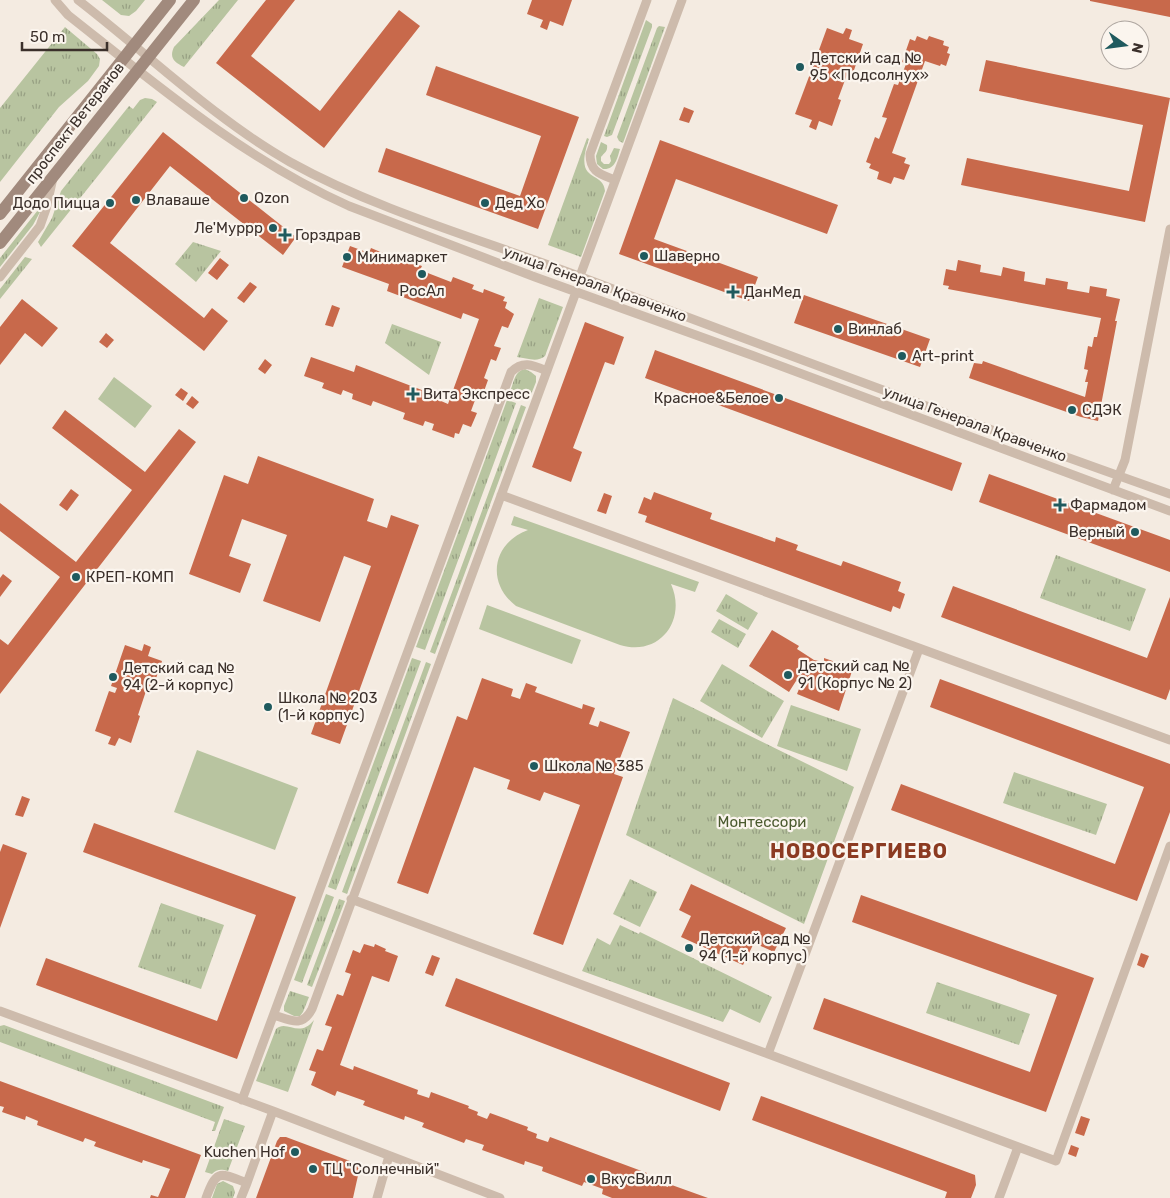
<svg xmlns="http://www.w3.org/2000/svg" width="1170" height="1198" font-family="Rubik,sans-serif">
<defs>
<pattern id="grass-tufts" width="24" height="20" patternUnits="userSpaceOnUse" patternTransform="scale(1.25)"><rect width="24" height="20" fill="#b8c4a0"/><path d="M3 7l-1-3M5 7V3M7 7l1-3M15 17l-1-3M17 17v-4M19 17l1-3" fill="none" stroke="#97a083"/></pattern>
</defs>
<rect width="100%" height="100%" fill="#f4ebe1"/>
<path fill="url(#grass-tufts)" d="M102,0H145L136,11L129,16L121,15Z
M219,0H238L184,67C174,62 169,58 174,47Z
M646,20L652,24V27L612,135L607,137L604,136Z
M659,26L665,27L623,143L619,141L617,137L657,28Z
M65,27L97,54L100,59L99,66L88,81L59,107L0,182V108Z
M145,98L152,99L157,102L41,247L38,242L52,218L61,191L129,106L133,109L140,100Z
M587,138L589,139C573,185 603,169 605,191L581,257L548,245Z
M601,142L607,145C608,152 604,153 601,157V161L604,164H609L611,161L610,156L614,148L620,149C617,159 615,170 603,169L597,164L596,156Z
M38,210L40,212L33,225L0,267V258Z
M193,242L221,251L196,282L175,264Z
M25,257L32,259L0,299V289Z
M539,298L563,307L545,356C537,363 527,358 517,357Z
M392,324L441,342L429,375L385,343Z
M525,369L531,372L536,376V382L530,397L511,389C514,381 515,371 525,369Z
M507,400L516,403L425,650L416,647Z
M521,405L526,407L435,654L430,652Z
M1056,555L1146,589L1130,631L1040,598Z
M726,594L758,613L748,630L716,611Z
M719,619L746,634L738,648L711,632Z
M412,658L421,661L336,890L328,887Z
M426,662L431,664L347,894L342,892Z
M722,664L784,701L762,738L700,701Z
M673,698L854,787L804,924L626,835Z
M791,705L861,729L847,771L777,746Z
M1014,772L1107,804L1096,835L1003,803Z
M630,879L657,892L640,927L613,914Z
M326,894L334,897L302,983L294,980Z
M339,899L345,901L312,987L307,985Z
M161,903L224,925L201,989L138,967Z
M620,925L639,934L640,932L772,997L760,1023L730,1009L723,1022L582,971L597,938L610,945Z
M937,982L1030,1014L1019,1045L926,1013Z
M290,991L309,997L303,1012L300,1016H294L284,1011V1006Z
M314,1020L288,1092L256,1081L276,1029C287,1019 299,1039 314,1020Z
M4,1025L224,1107L215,1131H212L215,1122L0,1042V1026Z
M224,1119L245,1126L228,1171C221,1169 217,1169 212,1174L205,1172Z
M223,1181L233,1186L235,1192L233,1198H212L217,1184Z"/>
<path fill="#b8c4a0" d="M114,377L152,406L135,428L98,399Z
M514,516L699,582L695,592L671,584C687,620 660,657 620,645L516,606C486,583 492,543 528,530L511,525Z
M487,605L581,640L572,664L479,629Z
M197,750L298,788L275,850L174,812Z"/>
<path fill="#c8694b" d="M266,0H295L251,56L320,111L399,10L420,26L324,148L216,63Z
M532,0H572L563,26L550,21L547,30L540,27L543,20L527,14Z
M1090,0H1170V17L1090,1Z
M827,28L843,34L846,28L852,30L849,39L863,44L853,73L848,72L838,99L841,100L832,126L819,121L816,130L809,127L812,120L795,114L810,74L816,77L818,71L812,69Z
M917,36L927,40L929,36L944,41L943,45L949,47L947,53L950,54L946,66L941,64L940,66L925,61L892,153L906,158L904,163L910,165L904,180L894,177L891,184L877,179L879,172L869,168L871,164L866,162L875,137L879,139L887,118L882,117L894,84L898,85L906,64L902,62L910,39L915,41Z
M986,60L1170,98L1145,222L961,185L967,158L1129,191L1143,125L979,91Z
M436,66L579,117L538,229L378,172L386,148L520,196L541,136L426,95Z
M684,107L694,111L689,123L679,120Z
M163,132L296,237L283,255L170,166L110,243L204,318L212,308L228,321L204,351L72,246Z
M660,140L838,205L827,234L676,179L654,239L758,277L749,301L619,254Z
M350,246L369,253L371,248L390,256L389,260L399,264L401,259L422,266L420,270L451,282L453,277L474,285L472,289L483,293L484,289L505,297L503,301L507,302L505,308L514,314L508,328L502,326L494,346L501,348L496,361L491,359L484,378L488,380L483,394L478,392L471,411L477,413L471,427L463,424L459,434L455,433L454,438L432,430L434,424L425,421L423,426L403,419L405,413L373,401L371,406L352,399L353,394L343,390L341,395L322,388L324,383L304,376L311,357L354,372L356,365L435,395L434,398L448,404L479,319L463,313L461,319L387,291L389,284L342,267Z
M220,258L229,265L217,280L208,273Z
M958,260L981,265L980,272L1001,276L1003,267L1025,272L1024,281L1045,285L1046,278L1068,282L1067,289L1089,293L1090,286L1107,289L1106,296L1120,299L1115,321H1117L1098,421L1081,417L969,378L974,363L982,364L983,361L1085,397L1088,382H1085L1088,370L1084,369L1088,346L1092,347L1094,337H1097L1101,318L948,289L949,286L943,285L946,269L956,271Z
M250,282L257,287L244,303L237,298Z
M804,295L930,339L920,367L794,323Z
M22,299L58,328L42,347L25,333L0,365V327Z
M332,305L340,308L333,327L325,325Z
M585,322L624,337L614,365L605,362L573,448L582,452L571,482L532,467Z
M106,333L114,340L107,348L99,342Z
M655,350L962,463L952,491L645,378Z
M265,359L272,365L265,374L258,369Z
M181,388L188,393L183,401L175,395Z
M192,396L199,402L193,409L186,404Z
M65,410L145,472L179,429L196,442L0,694V639L8,645L60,577L0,531V503L76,562L132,490L52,428Z
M258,456L374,499L367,521L387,528L391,515L419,525L340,744L311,734L371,566L344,556L320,622L263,601L287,535L242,519L229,556L251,564L240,593L189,574L224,475L248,484Z
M989,474L1170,540V572L979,502Z
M71,489L79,495L67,511L59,505Z
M654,492L712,513L710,519L775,542L776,537L798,545L796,550L841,566L843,561L901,582L898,591L905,594L900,609L893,606L891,612L645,522L647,516L638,513L644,497L651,500Z
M604,493L612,496L606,514L597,511Z
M3,574L12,581L0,597V578Z
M953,586L1147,658L1170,597V689L1166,700L941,617Z
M772,630L799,646L797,649L814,660L824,662V658L853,668L839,711L797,694L801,684L796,681L789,692L749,666Z
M144,644L151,647L148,656L162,661L152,690L147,688L138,715L140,716L131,743L119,738L115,746L108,744L111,737L95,731L109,691L115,693L117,688L111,686L125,645L142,651Z
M482,678L513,689L511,696L520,699L526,683L537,687L535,692L582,709L583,704L595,708L589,724L598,727L600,721L630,732L614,774L623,777L563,945L533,934L580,805L544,792L540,801L507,789L510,780L474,767L428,894L397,883L457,716L467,720Z
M940,679L1170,764V812L1137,901L891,810L901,784L1115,864L1144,787L930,707Z
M22,796L30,799L23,817L15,815Z
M94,823L296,897L237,1059L36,985L46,958L217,1021L256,915L83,852Z
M3,844L27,853L0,928V852Z
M691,884L786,928L774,952L754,943L743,965L681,937L691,916L679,910Z
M861,895L1094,978L1046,1112L813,1029L824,998L1030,1072L1057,995L852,922Z
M364,944L374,947L375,944L386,949L385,951L398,956L389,982L372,976L340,1065L353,1070L354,1066L418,1090L417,1094L429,1098L431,1092L469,1106L468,1108L478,1112L477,1115L487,1119L490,1113L528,1127L527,1130L537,1134L536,1138L548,1142L550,1137L647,1173L646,1174L657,1178L655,1183L668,1187L669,1184L708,1198H612L602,1194L603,1189L584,1182L582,1186L542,1171L543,1167L525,1161L524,1165L482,1150L484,1145L466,1139L464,1143L422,1127L424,1123L405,1116L404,1120L363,1105L365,1101L337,1091L335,1096L311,1085L316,1072L309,1070L317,1049L323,1051L332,1027L325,1025L337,994L343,996L351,974L345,972L353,950L360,953Z
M1141,953L1149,956L1144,968L1137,965Z
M432,955L440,958L433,976L425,973Z
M456,978L730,1083L720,1111L445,1006Z
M0,1081L201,1155L185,1198H150L151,1195L158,1197L170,1169L143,1160L142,1163L94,1146L96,1142L85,1138L83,1142L37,1125L38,1121L26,1116L25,1120L2,1112L4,1107L0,1106Z
M761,1096L975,1175L976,1185L971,1198H945L947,1192L752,1120Z
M1081,1116L1090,1119L1084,1136L1075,1133Z
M280,1137H286L358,1164L359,1171L353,1198H256L277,1141Z
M1071,1145L1079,1148L1076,1157L1068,1154Z"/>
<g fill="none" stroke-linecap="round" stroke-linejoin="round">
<path stroke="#cdbbac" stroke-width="9" d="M55,0L68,15C158,86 244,159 349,206L535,277L754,356L1170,511
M78,0C148,54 213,118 290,162C382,213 491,242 589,280C782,353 975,425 1170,494
M615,180C600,174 590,172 590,154L647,0
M580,276L682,0
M0,277L40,226L46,209L53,178
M1113,490L1125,460L1170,229
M501,495L1170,740
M351,899L1056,1161L1170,846
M0,1011L273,1111L500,1198
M274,1015C290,1020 302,1028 312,1009L576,292
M768,1054L919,649
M242,1100L511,372C523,360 533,365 547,371
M247,1183L273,1111
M206,1198C217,1168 220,1173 247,1183L241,1198
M377,1198L389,1156
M999,1198L1018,1147"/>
<path stroke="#a18a7d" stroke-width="12" d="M0,214L170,0
M0,243L194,0"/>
</g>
<g fill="#1f5a5e" stroke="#fbf5ee" stroke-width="2">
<circle cx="800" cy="67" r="5"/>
<circle cx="244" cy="198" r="5"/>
<circle cx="136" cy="200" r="5"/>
<circle cx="110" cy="203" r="5"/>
<circle cx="485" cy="203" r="5"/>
<circle cx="273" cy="228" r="5"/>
<path d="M282.5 227.5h5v5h5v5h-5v5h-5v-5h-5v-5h5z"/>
<circle cx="644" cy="256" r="5"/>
<circle cx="347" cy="257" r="5"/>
<circle cx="422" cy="274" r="5"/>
<path d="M730.5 284.5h5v5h5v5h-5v5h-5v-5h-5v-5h5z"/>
<circle cx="838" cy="329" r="5"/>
<circle cx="902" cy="356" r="5"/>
<path d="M410.5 386.5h5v5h5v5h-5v5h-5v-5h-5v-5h5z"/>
<circle cx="779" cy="398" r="5"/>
<circle cx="1072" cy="410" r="5"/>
<path d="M1057.5 497.5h5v5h5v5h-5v5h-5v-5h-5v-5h5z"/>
<circle cx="1135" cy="532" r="5"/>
<circle cx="76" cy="577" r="5"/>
<circle cx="788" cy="675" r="5"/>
<circle cx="113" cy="677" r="5"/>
<circle cx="268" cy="707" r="5"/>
<circle cx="534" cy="766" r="5"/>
<circle cx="689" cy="948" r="5"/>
<circle cx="295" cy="1152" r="5"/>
<circle cx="313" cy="1169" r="5"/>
<circle cx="591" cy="1179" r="5"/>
</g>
<g text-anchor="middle" stroke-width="4.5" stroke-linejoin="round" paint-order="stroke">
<g font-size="15" fill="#3b302b" stroke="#fbf5ee" text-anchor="start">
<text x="810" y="63">Детский сад №<tspan x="810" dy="17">95 «Подсолнух»</tspan></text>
<text x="254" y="203">Ozon</text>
<text x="146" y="205">Влаваше</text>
<text x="100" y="208" text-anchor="end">Додо Пицца</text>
<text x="495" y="208">Дед Хо</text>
<text x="263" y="233" text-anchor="end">Ле'Муррр</text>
<text x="295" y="240">Горздрав</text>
<text x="654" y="261">Шаверно</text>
<text x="357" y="262">Минимаркет</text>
<text x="422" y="296" text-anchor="middle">РосАл</text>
<text x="744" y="297">ДанМед</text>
<text x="848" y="334">Винлаб</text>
<text x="912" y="361">Art-print</text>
<text x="423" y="399">Вита Экспресс</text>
<text x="769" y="403" text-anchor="end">Красное&amp;Белое</text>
<text x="1082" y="415">СДЭК</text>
<text x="1070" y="510">Фармадом</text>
<text x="1125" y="537" text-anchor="end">Верный</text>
<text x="86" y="582">КРЕП-КОМП</text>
<text x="798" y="671">Детский сад №<tspan x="798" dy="17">91 (Корпус № 2)</tspan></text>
<text x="123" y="673">Детский сад №<tspan x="123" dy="17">94 (2-й корпус)</tspan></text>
<text x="278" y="703">Школа № 203<tspan x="278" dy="17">(1-й корпус)</tspan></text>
<text x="544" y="771">Школа № 385</text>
<text x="699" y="944">Детский сад №<tspan x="699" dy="17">94 (1-й корпус)</tspan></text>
<text x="285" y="1157" text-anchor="end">Kuchen Hof</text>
<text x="323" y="1174">ТЦ "Солнечный"</text>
<text x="601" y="1184">ВкусВилл</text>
</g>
<g font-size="15" fill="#3b302b" stroke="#fbf5ee">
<text transform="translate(75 123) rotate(-52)" y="5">проспект Ветеранов</text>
<text transform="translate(595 284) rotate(20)" y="5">улица Генерала Кравченко</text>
<text transform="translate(975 424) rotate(20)" y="5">улица Генерала Кравченко</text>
</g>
<g font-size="15" fill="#4a5a2e" stroke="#fbf5ee">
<text x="762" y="827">Монтессори</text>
</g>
<g font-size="20" font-weight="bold" letter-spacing="1" fill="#8c3b22" stroke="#fbf5ee">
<text x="859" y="858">НОВОСЕРГИЕВО</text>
</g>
</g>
<g transform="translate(1125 45) rotate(104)"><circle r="24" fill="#fbf5ee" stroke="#aea6a0"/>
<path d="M0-4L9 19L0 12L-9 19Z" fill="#1f5a5e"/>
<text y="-8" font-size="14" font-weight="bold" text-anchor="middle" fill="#3b302b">N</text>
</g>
<path d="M22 42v8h85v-8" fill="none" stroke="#3b302b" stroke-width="2.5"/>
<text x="30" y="42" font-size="15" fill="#3b302b" stroke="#fbf5ee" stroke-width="4" paint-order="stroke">50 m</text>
</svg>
